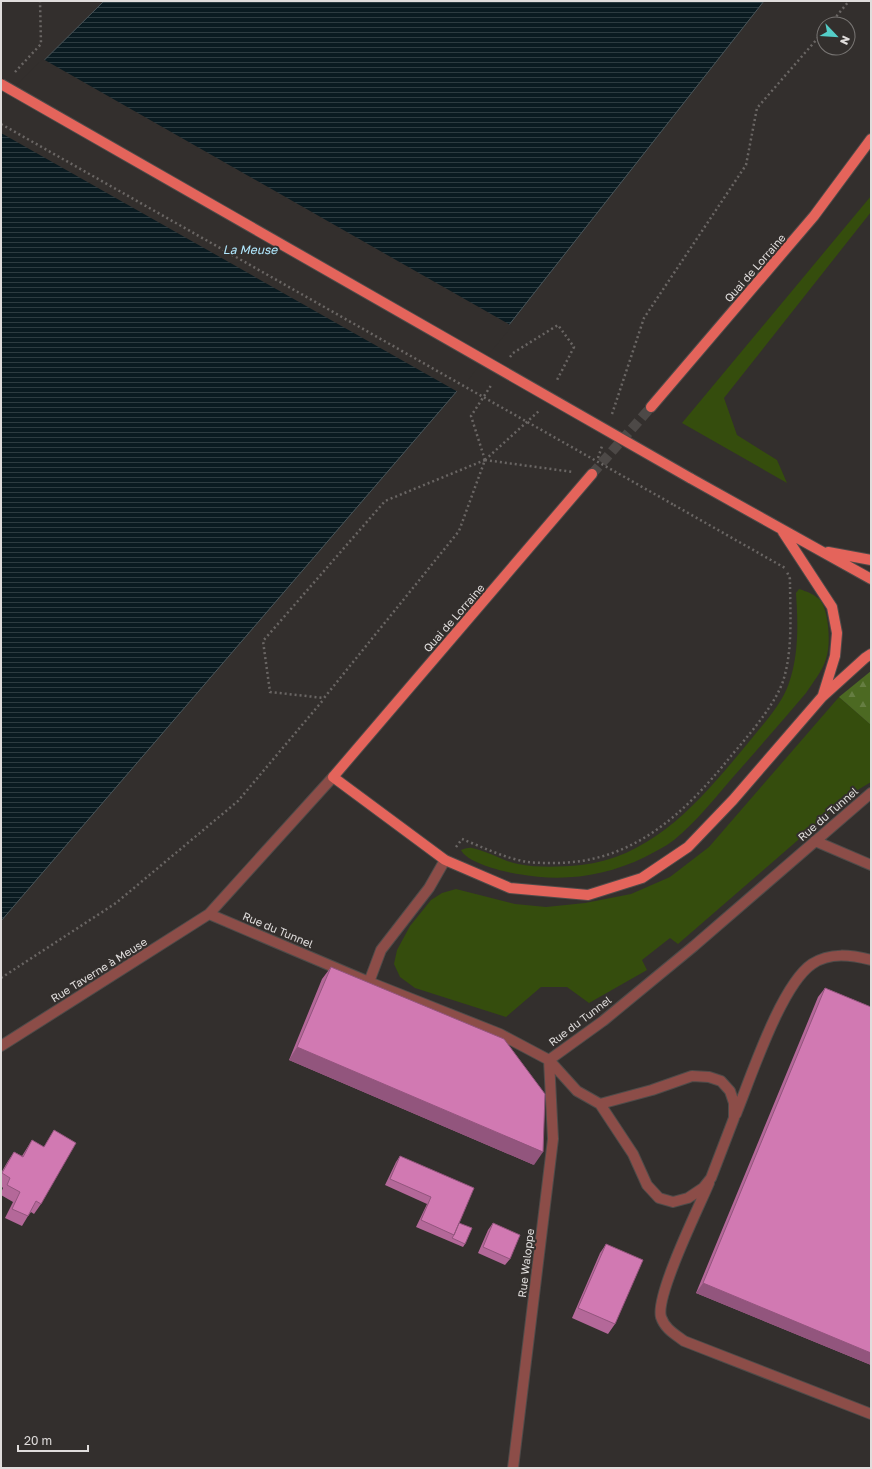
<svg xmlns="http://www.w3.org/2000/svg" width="872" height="1469" font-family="'Golos Text',sans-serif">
<defs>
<pattern id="forest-firs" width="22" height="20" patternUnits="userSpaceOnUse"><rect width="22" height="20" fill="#4c6922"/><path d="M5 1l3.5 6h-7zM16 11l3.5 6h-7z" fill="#667e42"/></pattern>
<pattern id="water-rules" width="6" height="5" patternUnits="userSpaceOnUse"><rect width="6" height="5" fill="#0a1b21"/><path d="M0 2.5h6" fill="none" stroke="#2d3c41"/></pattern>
</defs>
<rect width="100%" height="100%" fill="#332f2d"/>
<path fill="#354d0d" d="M871,196V212L724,398L737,435L777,460L787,483L682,423Z
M799,589C806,591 816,595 821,601C829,613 831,645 826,659C822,672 813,682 806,693C782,721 758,749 734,776C715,798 696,822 674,840C665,847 654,852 645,857C604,877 562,882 518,874C504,872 467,863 461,850C464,849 469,847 472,848C488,851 502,861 518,864C538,868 561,867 581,865C655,857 704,796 748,743C763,724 781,706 789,683C799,654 798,623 796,593Z
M839,697L871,725V782L851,794L678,944L670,938L642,960L647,970L589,1003L567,987H541L506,1017L415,988L400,977L394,964L397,950L410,926L431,900L442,893L456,889L515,904L546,907L585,903L631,894L670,877L709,847Z"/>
<path fill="url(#forest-firs)" d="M871,671V725L839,697Z"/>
<path fill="url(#water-rules)" stroke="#4a5559" d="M104,1H764L457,391L1,921V103Z"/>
<path fill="#332f2d" d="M43,59L512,326L458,392L1,133V100Z"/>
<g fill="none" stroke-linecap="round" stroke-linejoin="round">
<path stroke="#4d4947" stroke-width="10" stroke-dasharray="10 5" stroke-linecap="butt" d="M592,474L651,407"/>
<g stroke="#4f4b49" stroke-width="12">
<path id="minor" d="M815,841L871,865
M209,914L369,982L500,1034L549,1060L577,1091L600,1104L633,1154L647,1185L659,1198L673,1202L688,1198L703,1188L711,1178L734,1118V1103L730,1091L721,1081L709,1077L692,1076L652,1090L600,1104
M369,982L381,950L429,888L445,860
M1,1046L209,914L333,777
M549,1060L603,1021L694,946L871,793
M736,1114C751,1077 781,985 812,964C830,952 851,955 871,960
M709,1183C699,1207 655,1296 661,1317C665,1329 675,1334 684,1341L871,1414
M513,1468L553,1139L549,1060"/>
</g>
<g stroke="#4f4b49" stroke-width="12">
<path id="major" d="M651,407L814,216L871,139
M592,474L333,777L445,860L510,888L588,895L642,878L688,847L733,800L822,697L865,658L871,654
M690,478L871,579
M783,532L832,607L837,633L835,656L823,695
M828,552L871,560"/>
</g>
<path stroke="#6a6664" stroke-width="2.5" stroke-dasharray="2 3" stroke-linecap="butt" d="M830,24L849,1
M15,72L41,44L40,1
M510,357L513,353L558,325L574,347L556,382
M612,414L644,318L746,165L757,108L824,31
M598,458L602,446
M485,460L385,501L263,641L270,692L324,698L459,531L485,460L471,416L492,384
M485,460L540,410
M485,460L573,472
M674,505L785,568
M456,847L462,839C482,847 507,859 528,862C536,863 544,863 552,863C632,864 684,814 731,756C748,736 777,703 784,678C793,647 790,611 790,579L787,572
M1,978L116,903L238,801L324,699"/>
<use href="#minor" stroke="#8c4d48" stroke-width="10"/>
<use href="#major" stroke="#e4645b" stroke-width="10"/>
<g stroke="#4f4b49" stroke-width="12" stroke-linecap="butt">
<path id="major-bridge" d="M1,84L690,478"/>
</g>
<path stroke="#6a6664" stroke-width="2.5" stroke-dasharray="2 3" stroke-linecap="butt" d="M1,124L674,505"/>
<use href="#major-bridge" stroke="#e4645b" stroke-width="10"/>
</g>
<path fill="#b46899" d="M331,967L534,1165L289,1060L322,979Z
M825,988L871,1007V1365L696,1293L818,997Z
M54,1130L41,1204L34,1214L31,1212L28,1216L22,1226L5,1218L13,1202L1,1195V1193L3,1188L1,1186V1173L8,1161L14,1152L22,1156L32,1140L44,1147Z
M400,1156L459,1223L465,1244L463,1247L416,1227L427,1204L385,1185L396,1162Z
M493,1223L510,1259L505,1265L478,1253L488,1230Z
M606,1244L615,1324L608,1334L572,1318L600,1253Z"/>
<path fill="#92557d" d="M297,1047L543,1152L534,1165L289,1060Z
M703,1283L871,1353V1365L696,1293Z"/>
<path fill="#d179b2" stroke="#92557d" d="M331,967L504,1039L545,1094L543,1152L297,1047Z
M825,988L871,1007V1353L703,1283Z
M54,1130L76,1143L41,1204L36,1201L28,1216L12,1209L20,1192L7,1185L10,1178L2,1173L14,1152L23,1157L32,1140L44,1147Z
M400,1156L474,1188L454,1235L421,1220L431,1197L390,1179Z
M459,1223L472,1228L465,1244L452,1238L454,1235Z
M493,1223L520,1235L510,1259L483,1247Z
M606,1244L643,1260L615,1324L578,1308Z"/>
<g text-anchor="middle" stroke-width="4" stroke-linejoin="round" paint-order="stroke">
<g font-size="11" fill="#e0dddc" stroke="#332f2d">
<text transform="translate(755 268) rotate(-49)" y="4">Quai de Lorraine</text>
<text transform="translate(454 618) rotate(-49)" y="4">Quai de Lorraine</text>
<text transform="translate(828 814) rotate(-41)" y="4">Rue du Tunnel</text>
<text transform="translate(278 930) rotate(23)" y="4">Rue du Tunnel</text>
<text transform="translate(99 970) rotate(-32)" y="4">Rue Taverne à Meuse</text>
<text transform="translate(580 1021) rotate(-37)" y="4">Rue du Tunnel</text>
<text transform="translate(526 1263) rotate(-83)" y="4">Rue Waloppe</text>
</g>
<g font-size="12" font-style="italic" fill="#b0e7fd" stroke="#332f2d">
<text x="250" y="254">La Meuse</text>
</g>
</g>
<rect width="872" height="1469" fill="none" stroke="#e0dddc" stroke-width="4"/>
<g transform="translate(836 36) rotate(115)"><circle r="19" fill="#332f2d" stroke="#787573"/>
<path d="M0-3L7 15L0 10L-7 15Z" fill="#54cdc7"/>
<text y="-6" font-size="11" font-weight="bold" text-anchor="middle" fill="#e0dddc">N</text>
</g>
<path d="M18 1445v6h70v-6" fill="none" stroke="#e0dddc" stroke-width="2"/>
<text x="24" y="1445" font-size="12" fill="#e0dddc" stroke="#332f2d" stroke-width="3" paint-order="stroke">20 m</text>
</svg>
